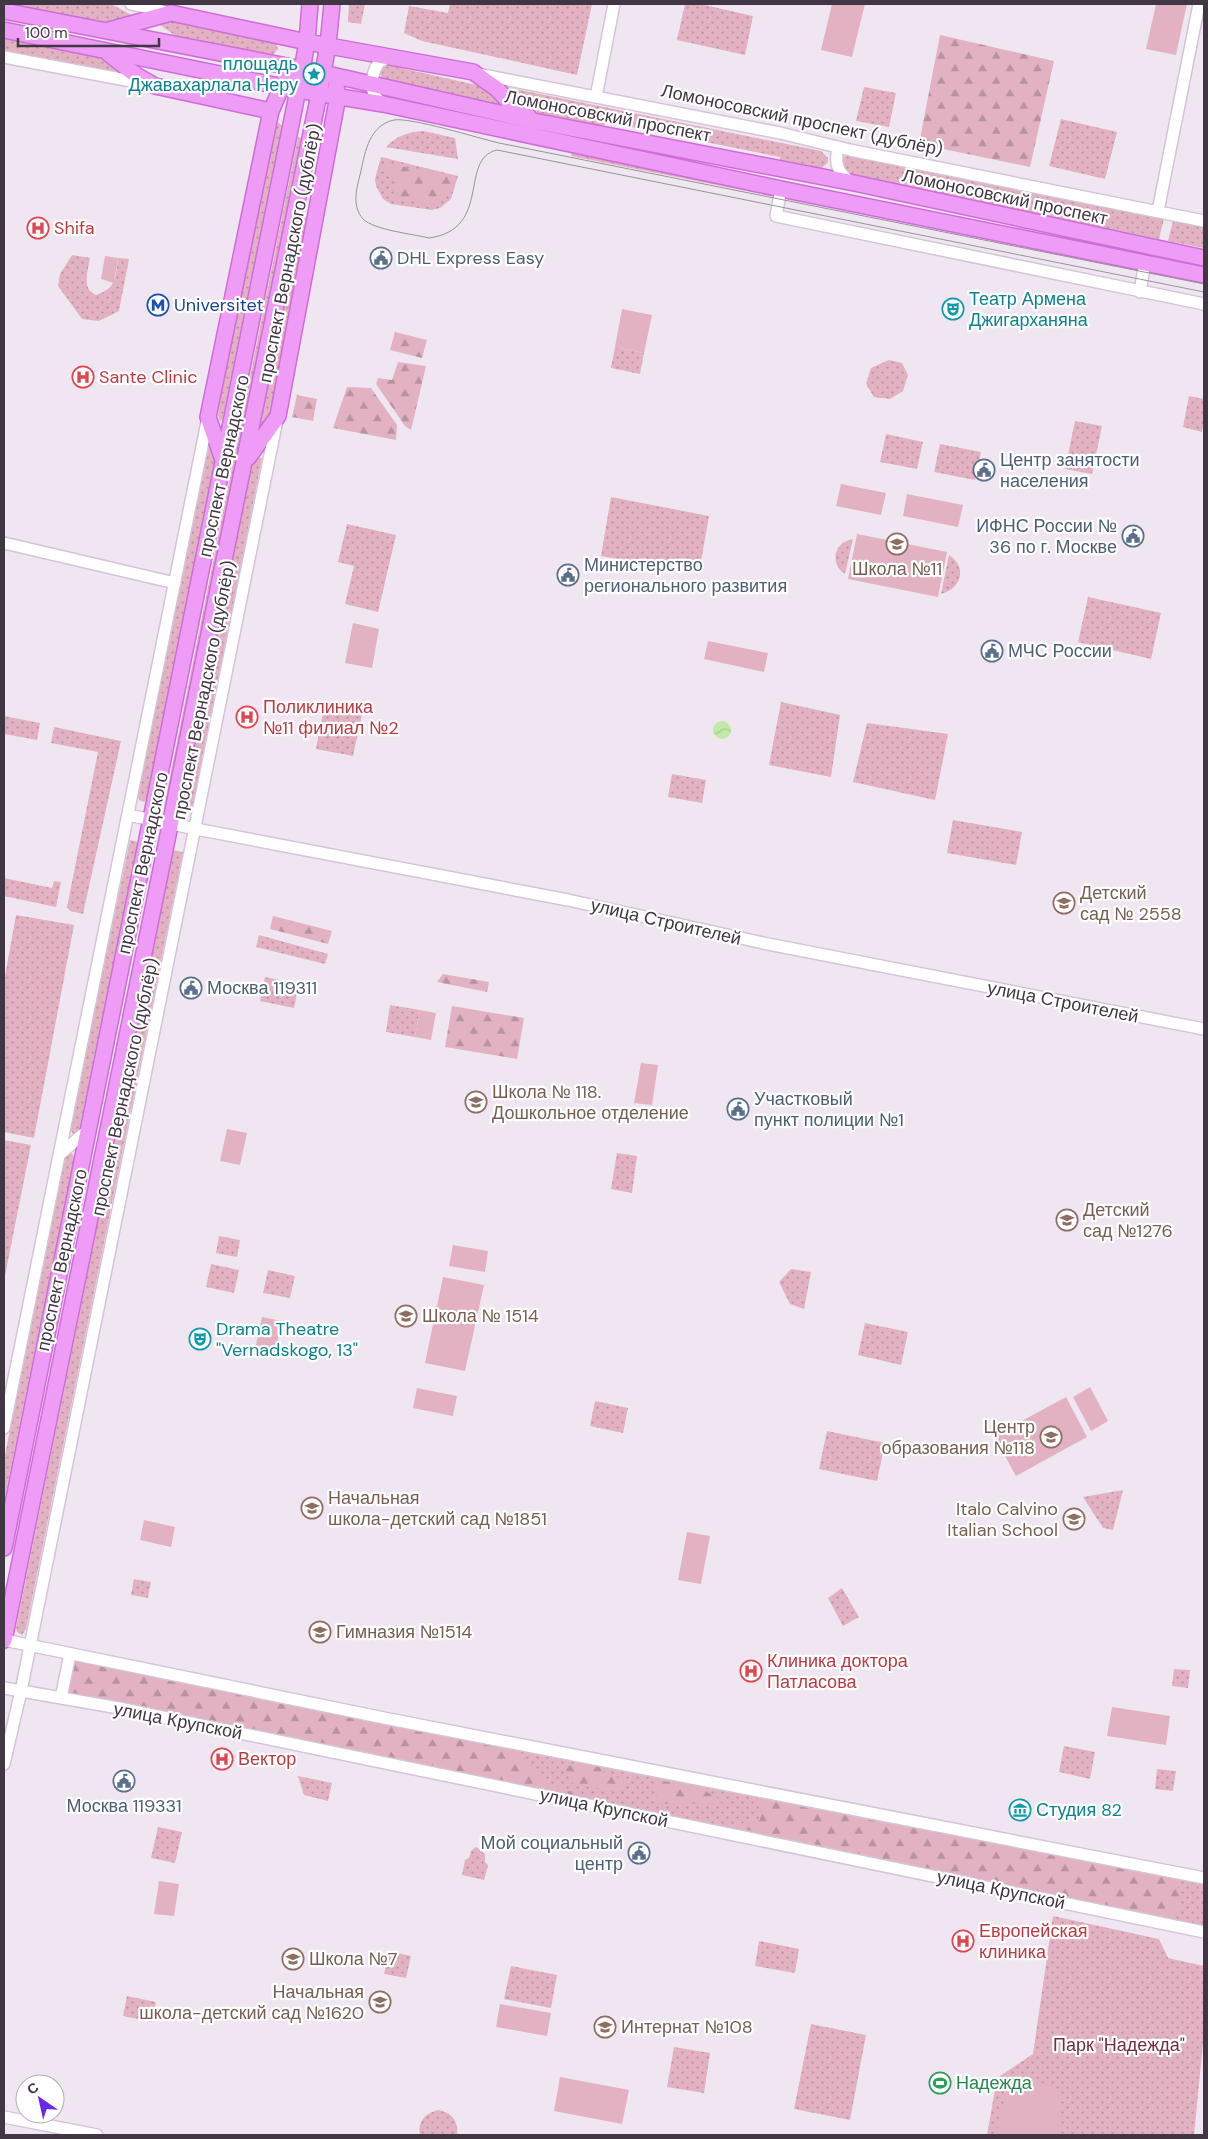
<svg xmlns="http://www.w3.org/2000/svg" width="1208" height="2139" font-family="'DM Sans',sans-serif">
<defs>
<pattern id="grass-dots" width="8" height="8" patternUnits="userSpaceOnUse" patternTransform="scale(1.25)"><rect width="8" height="8" fill="#e2b2c3"/><path d="M2 2h.1M6 6h.1" fill="none" stroke="#b992a0" stroke-width="1.8" stroke-linecap="round"/></pattern>
<pattern id="forest-firs" width="22" height="20" patternUnits="userSpaceOnUse" patternTransform="scale(1.25)"><rect width="22" height="20" fill="#e2b2c3"/><path d="M5 1l3.5 6h-7zM16 11l3.5 6h-7z" fill="#b992a0"/></pattern>
<pattern id="water-waves" width="16" height="10" patternUnits="userSpaceOnUse" patternTransform="scale(1.25)"><rect width="16" height="10" fill="#c1e9a7"/><path d="M0 5q4-4 8 0t8 0" fill="none" stroke="#a7c891"/></pattern>
</defs>
<rect width="100%" height="100%" fill="#f0e6f1"/>
<path fill="url(#grass-dots)" d="M11,4H111L137,18L113,25Z
M349,4H365L361,24L348,22Z
M450,4H592L577,75L422,41L404,33L409,6L448,13Z
M685,4H700L753,16L745,55L677,40Z
M169,21L267,39L275,41L278,49L272,56L177,37L156,22Z
M4,37L91,55L113,62L124,72L122,75L4,51Z
M388,65L485,87L503,104L499,106L383,81L379,72L383,66Z
M506,87L821,151L828,158V162L822,168L818,169L780,161V157L606,122L604,126L528,111L506,89Z
M864,87L896,93L889,127L856,121Z
M1061,119L1117,132L1105,179L1049,166Z
M278,122L282,126L223,417L220,422L218,415L222,390L274,130Z
M423,131L455,138L458,159L386,147C396,136 409,132 423,131Z
M298,137L301,138L167,808L164,807Z
M572,151L778,193L777,197L571,156Z
M847,155L1164,219L1159,239L848,175L842,171V159Z
M381,157L458,176L451,199L440,208L432,210L391,204L383,199L376,186L375,179Z
M302,217L311,219L274,409L259,430Z
M1173,221L1204,227V248L1168,241Z
M72,255L90,258C88,271 81,289 96,295C118,287 115,278 118,258L129,259L119,311L99,321L82,319L58,286L60,274Z
M615,347L644,353L640,374L611,368Z
M889,360L902,363L908,375L903,391L890,399L874,397L866,384L871,368Z
M1189,396L1204,399V419L1202,432L1183,427Z
M1075,421L1102,426L1092,474L1065,469Z
M886,434L923,442L917,469L880,462Z
M940,444L981,452L975,480L934,472Z
M208,446L214,447L215,460L148,798L144,802L139,800L138,796Z
M253,456L262,458L194,805L189,811L184,807V802Z
M611,497L709,516L699,573L601,556Z
M347,524L396,535L378,612L345,604L354,566L338,562Z
M853,539L845,574C829,563 834,542 853,539Z
M949,555C968,567 961,589 941,594Z
M1088,597L1161,613L1151,659L1078,642Z
M325,702L363,710L353,756L316,749Z
M781,702L840,715L831,777L769,765Z
M4,716L40,723L37,740L4,734Z
M867,723L948,734L935,800L853,782Z
M54,727L121,741L83,914L70,911L67,907L98,752L51,743Z
M672,774L706,780L702,803L668,797Z
M953,820L1022,832L1016,865L947,853Z
M130,840L138,842L79,1131L74,1135L70,1130Z
M173,850L183,852L26,1629L22,1635L17,1632L16,1628Z
M4,878L52,888L54,881L61,882L56,907L4,896Z
M16,915L74,925L34,1138L4,1132V982Z
M259,935L328,954L325,964L256,947Z
M265,977L299,984L294,1008L260,1001Z
M390,1005L420,1010L415,1037L386,1032Z
M4,1140L31,1145L4,1281Z
M69,1153L73,1154L74,1159L4,1501V1460L65,1157Z
M617,1153L637,1156L632,1193L611,1189Z
M219,1236L240,1240L237,1257L216,1253Z
M211,1264L239,1270L234,1293L206,1287Z
M791,1269L811,1272L804,1309L790,1304L779,1282Z
M268,1270L295,1276L290,1298L263,1293Z
M865,1323L908,1332L901,1365L858,1355Z
M595,1401L628,1408L623,1433L590,1426Z
M827,1431L885,1443L877,1481L819,1469Z
M1123,1490L1113,1530L1103,1528L1083,1497Z
M134,1579L151,1582L148,1598L131,1595Z
M842,1588L859,1617L843,1626L828,1598Z
M72,1658L1204,1884V1928L65,1695Z
M1174,1669L1190,1670L1188,1688L1172,1686Z
M1064,1746L1095,1752L1090,1779L1059,1772Z
M1157,1769L1176,1771L1173,1791L1155,1789Z
M298,1776L332,1783L328,1801L304,1795Z
M158,1827L182,1832L175,1863L151,1858Z
M476,1847L485,1854V1862L488,1865L484,1880L462,1875L465,1860L469,1858L471,1851Z
M1053,1916L1159,1939L1168,1958L1204,1966V2033L1194,2135H987L997,2078L1033,2054Z
M759,1941L799,1949L795,1973L755,1966Z
M389,1951L411,1956L406,1978L384,1974Z
M511,1966L557,1975L551,2008L504,1999Z
M127,1996L156,2002L152,2022L123,2016Z
M811,2024L866,2035L850,2120L794,2109Z
M674,2047L710,2053L704,2093L667,2087Z
M438,2110C452,2112 459,2122 457,2135H420C417,2122 425,2113 438,2110Z"/>
<path fill="url(#forest-firs)" d="M940,35L1054,61L1030,167L919,144Z
M388,163L413,169L447,174L454,180C451,195 443,204 428,207L415,199L400,200L395,199C399,185 393,179 385,167Z
M395,332L427,340L422,358L390,350Z
M398,362L426,366L411,430L405,426L376,384L378,378L392,380Z
M347,387L371,388L397,425L396,440L333,428Z
M297,395L317,399L313,421L292,417Z
M273,916L332,931L328,944L270,929Z
M443,974L489,982L487,992L437,982Z
M452,1006L524,1018L517,1059L445,1047Z
M74,1661L516,1746L544,1783L628,1809L68,1693Z
M600,1765L604,1775L625,1779L621,1791L574,1785L561,1766Z
M656,1781L692,1783L726,1803L657,1804Z
M758,1795L1174,1879L1181,1894L1179,1913L1163,1920L729,1826L760,1820Z"/>
<path fill="#e2b2c3" d="M832,4H865L852,57L821,50Z
M1156,4H1187L1176,55L1146,49Z
M105,256L118,258L114,283L101,279Z
M622,309L652,315L644,353L615,347Z
M841,484L886,493L881,515L836,506Z
M907,494L963,505L958,527L903,516Z
M857,534L947,552L938,597L848,579Z
M353,623L379,629L372,668L345,663Z
M708,641L768,653L764,672L704,659Z
M420,1010L436,1013L431,1040L415,1037Z
M641,1063L658,1065L652,1105L634,1103Z
M227,1129L247,1133L240,1165L220,1161Z
M453,1245L488,1251L485,1272L449,1266Z
M443,1277L484,1285L465,1371L425,1363Z
M262,1317L282,1321L275,1353L255,1349Z
M1090,1387L1108,1421L1091,1431L1073,1397Z
M417,1388L457,1396L453,1416L413,1408Z
M1066,1397L1087,1437L1016,1476L994,1436Z
M144,1520L175,1527L171,1547L140,1540Z
M687,1532L710,1536L701,1584L678,1580Z
M1112,1707L1170,1716L1166,1745L1107,1736Z
M159,1881L179,1884L174,1916L154,1914Z
M500,2004L551,2013L547,2036L496,2027Z
M560,2077L629,2090L622,2124L554,2111Z
M1038,2081C1066,2093 1063,2109 1058,2135H996C1002,2107 1002,2082 1038,2081Z"/>
<path fill="url(#water-waves)" d="M713 730a9 9 0 1 1 18 0a9 9 0 1 1-18 0Z"/>
<g fill="none" stroke-linecap="round" stroke-linejoin="round">
<g stroke="#d4c4d7" stroke-width="14">
<path id="minor" d="M131,4L170,13
M4,57L147,84
M478,74L780,133L850,150L1204,221
M596,97L614,4
M383,104C368,94 370,76 379,62L392,56
M838,147C835,162 836,172 850,181
M781,189L776,216L1204,304
M1158,211L1199,4
M1140,292L1145,262
M4,543L175,583
M128,815L196,829L568,900L763,943L1204,1029
M60,1154L88,1130
M4,1428L208,417
M4,1640L384,1718L1204,1878
M4,1688L119,1708L1204,1932
M61,1698L70,1654
M4,1764L21,1691L277,420
M4,2117L97,2135"/>
</g>
<g stroke="#ce6dd8" stroke-width="18">
<path id="major" d="M4,11L323,73L534,121L854,183L1204,258
M4,30L298,90L383,104L781,189L1204,275
M109,30L171,13L307,42L473,72L497,89L512,105L529,117
M109,54L136,75L155,86L271,111
M248,458L278,416L338,96L336,86
M223,460L208,417L271,111L286,77
M4,1548L302,70L307,42L310,4
M4,1640L319,94L328,45L332,4"/>
</g>
<use href="#minor" stroke="#fff" stroke-width="11"/>
<use href="#major" stroke="#ee9cf5" stroke-width="15"/>
<path stroke="#959595" stroke-width="1" d="M1204,284L499,143C478,138 410,117 394,120C370,125 365,151 361,171C357,187 351,205 363,219C374,230 413,234 429,238C493,229 458,159 497,150L1204,292"/>
</g>
<defs>
<g id="sight-ring" transform="scale(1.125)"><circle r="9.5" fill="#fff" stroke="#0f9aa8" stroke-width="1.5"/><path d="M0-6L1.8-2.2L6-1.7L2.9 1.2L3.7 5.4L0 3.3L-3.7 5.4L-2.9 1.2L-6-1.7L-1.8-2.2Z" fill="#0f9aa8"/></g>
<g id="hospital-ring" transform="scale(1.125)"><circle r="9.5" fill="#fff" stroke="#e0444e" stroke-width="1.5"/><path d="M-5-5h3v3.5h4V-5h3V5h-3V1.5h-4V5h-3Z" fill="#e0444e"/></g>
<g id="civic-ring" transform="scale(1.125)"><circle r="9.5" fill="#fff" stroke="#5c6f8a" stroke-width="1.5"/><path d="M-.6-6.5H3V-4.5H.6V-3L4-1V1h2V6H-6V1h2V-1L-.6-3ZM-1.2 2.5V6h2.4V2.5Z" fill="#5c6f8a"/></g>
<g id="metro-ring" transform="scale(1.125)"><circle r="9.5" fill="#fff" stroke="#1a4fb4" stroke-width="1.5"/><path d="M-5.5 5V-5H-3L0 0L3-5H5.5V5H3V-.5L0 4L-3-.5V5Z" fill="#1a4fb4"/></g>
<g id="theatre-ring" transform="scale(1.125)"><circle r="9.5" fill="#fff" stroke="#0f9aa8" stroke-width="1.5"/><path d="M-5-5.5Q0-4 5-5.5V0Q5 5 0 6Q-5 5-5 0ZM-3.3-2.5H-1v1.5H-3.3ZM1-2.5H3.3v1.5H1ZM-2.8 1Q0 5.5 2.8 1Z" fill="#0f9aa8"/></g>
<g id="school-ring" transform="scale(1.125)"><circle r="9.5" fill="#fff" stroke="#8d6e63" stroke-width="1.5"/><path d="M0-5L7-2L0 1L-7-2ZM-4 1L0 2.5L4 1V4Q0 6-4 4Z" fill="#8d6e63"/></g>
<g id="museum-ring" transform="scale(1.125)"><circle r="9.5" fill="#fff" stroke="#0f9aa8" stroke-width="1.5"/><path d="M0-6L6-3V-2H-6V-3ZM-5-1h2V3h-2ZM-1-1h2V3h-2ZM3-1h2V3H3ZM-6 4H6V6H-6Z" fill="#0f9aa8"/></g>
<g id="stadium-ring" transform="scale(1.125)"><circle r="9.5" fill="#fff" stroke="#2e9e5b" stroke-width="1.5"/><path d="M0-5a6.5 5 0 1 0 0 10a6.5 5 0 1 0 0-10ZM-3.5-1.8h7v3.6h-7Z" fill="#2e9e5b"/></g>
</defs>
<g fill-rule="evenodd">
<use href="#sight-ring" x="314" y="74"/>
<use href="#hospital-ring" x="38" y="228"/>
<use href="#civic-ring" x="381" y="258"/>
<use href="#metro-ring" x="158" y="305"/>
<use href="#theatre-ring" x="953" y="309"/>
<use href="#hospital-ring" x="83" y="377"/>
<use href="#civic-ring" x="984" y="470"/>
<use href="#civic-ring" x="1133" y="536"/>
<use href="#school-ring" x="897" y="544"/>
<use href="#civic-ring" x="568" y="575"/>
<use href="#civic-ring" x="992" y="651"/>
<use href="#hospital-ring" x="247" y="717"/>
<use href="#school-ring" x="1064" y="903"/>
<use href="#civic-ring" x="191" y="988"/>
<use href="#school-ring" x="476" y="1102"/>
<use href="#civic-ring" x="738" y="1109"/>
<use href="#school-ring" x="1067" y="1220"/>
<use href="#school-ring" x="406" y="1316"/>
<use href="#theatre-ring" x="200" y="1339"/>
<use href="#school-ring" x="1051" y="1437"/>
<use href="#school-ring" x="312" y="1508"/>
<use href="#school-ring" x="1074" y="1519"/>
<use href="#school-ring" x="320" y="1632"/>
<use href="#hospital-ring" x="751" y="1671"/>
<use href="#hospital-ring" x="222" y="1759"/>
<use href="#civic-ring" x="124" y="1781"/>
<use href="#museum-ring" x="1020" y="1810"/>
<use href="#civic-ring" x="639" y="1853"/>
<use href="#hospital-ring" x="963" y="1941"/>
<use href="#school-ring" x="293" y="1959"/>
<use href="#school-ring" x="380" y="2002"/>
<use href="#school-ring" x="605" y="2027"/>
<use href="#stadium-ring" x="940" y="2083"/>
</g>
<g text-anchor="middle" stroke-width="4.5" stroke-linejoin="round" paint-order="stroke">
<g font-size="18" fill="#0d838f" stroke="#fff" text-anchor="start">
<text x="298" y="70" text-anchor="end">площадь<tspan x="298" dy="21">Джавахарлала Неру</tspan></text>
<text x="969" y="305">Театр Армена<tspan x="969" dy="21">Джигарханяна</tspan></text>
<text x="216" y="1335">Drama Theatre<tspan x="216" dy="21">"Vernadskogo, 13"</tspan></text>
<text x="1036" y="1816">Студия 82</text>
</g>
<g font-size="18" fill="#413643" stroke="#fff">
<text transform="translate(608 116) rotate(11)" y="6">Ломоносовский проспект</text>
<text transform="translate(802 120) rotate(12)" y="6">Ломоносовский проспект (дублёр)</text>
<text transform="translate(1005 197) rotate(12)" y="6">Ломоносовский проспект</text>
<text transform="translate(290 253) rotate(-79)" y="6">проспект Вернадского (дублёр)</text>
<text transform="translate(224 466) rotate(-78)" y="6">проспект Вернадского</text>
<text transform="translate(204 690) rotate(-79)" y="6">проспект Вернадского (дублёр)</text>
<text transform="translate(143 863) rotate(-78)" y="6">проспект Вернадского</text>
<text transform="translate(666 922) rotate(13)" y="6">улица Строителей</text>
<text transform="translate(1063 1002) rotate(11)" y="6">улица Строителей</text>
<text transform="translate(125 1087) rotate(-78)" y="6">проспект Вернадского (дублёр)</text>
<text transform="translate(62 1260) rotate(-78)" y="6">проспект Вернадского</text>
<text transform="translate(178 1721) rotate(11)" y="6">улица Крупской</text>
<text transform="translate(604 1808) rotate(12)" y="6">улица Крупской</text>
<text transform="translate(1001 1890) rotate(12)" y="6">улица Крупской</text>
</g>
<g font-size="18" fill="#be3a42" stroke="#fff" text-anchor="start">
<text x="54" y="234">Shifa</text>
<text x="99" y="383">Sante Clinic</text>
<text x="263" y="713">Поликлиника<tspan x="263" dy="21">№11 филиал №2</tspan></text>
<text x="767" y="1667">Клиника доктора<tspan x="767" dy="21">Патласова</tspan></text>
<text x="238" y="1765">Вектор</text>
<text x="979" y="1937">Европейская<tspan x="979" dy="21">клиника</tspan></text>
</g>
<g font-size="18" fill="#4e5e75" stroke="#fff" text-anchor="start">
<text x="397" y="264">DHL Express Easy</text>
<text x="1000" y="466">Центр занятости<tspan x="1000" dy="21">населения</tspan></text>
<text x="1117" y="532" text-anchor="end">ИФНС России №<tspan x="1117" dy="21">36 по г. Москве</tspan></text>
<text x="584" y="571">Министерство<tspan x="584" dy="21">регионального развития</tspan></text>
<text x="1008" y="657">МЧС России</text>
<text x="207" y="994">Москва 119311</text>
<text x="754" y="1105">Участковый<tspan x="754" dy="21">пункт полиции №1</tspan></text>
<text x="124" y="1812" text-anchor="middle">Москва 119331</text>
<text x="623" y="1849" text-anchor="end">Мой социальный<tspan x="623" dy="21">центр</tspan></text>
</g>
<g font-size="18" fill="#164399" stroke="#fff" text-anchor="start">
<text x="174" y="311">Universitet</text>
</g>
<g font-size="18" fill="#785e54" stroke="#fff" text-anchor="start">
<text x="897" y="575" text-anchor="middle">Школа №11</text>
<text x="1080" y="899">Детский<tspan x="1080" dy="21">сад № 2558</tspan></text>
<text x="492" y="1098">Школа № 118.<tspan x="492" dy="21">Дошкольное отделение</tspan></text>
<text x="1083" y="1216">Детский<tspan x="1083" dy="21">сад №1276</tspan></text>
<text x="422" y="1322">Школа № 1514</text>
<text x="1035" y="1433" text-anchor="end">Центр<tspan x="1035" dy="21">образования №118</tspan></text>
<text x="328" y="1504">Начальная<tspan x="328" dy="21">школа-детский сад №1851</tspan></text>
<text x="1058" y="1515" text-anchor="end">Italo Calvino<tspan x="1058" dy="21">Italian School</tspan></text>
<text x="336" y="1638">Гимназия №1514</text>
<text x="309" y="1965">Школа №7</text>
<text x="364" y="1998" text-anchor="end">Начальная<tspan x="364" dy="21">школа-детский сад №1620</tspan></text>
<text x="621" y="2033">Интернат №108</text>
</g>
<g font-size="18" fill="#702f3a" stroke="#fff">
<text x="1119" y="2051">Парк "Надежда"</text>
</g>
<g font-size="18" fill="#27864d" stroke="#fff" text-anchor="start">
<text x="956" y="2089">Надежда</text>
</g>
</g>
<rect width="1208" height="2139" fill="none" stroke="#413643" stroke-width="10"/>
<g transform="translate(40 2099) rotate(326)"><circle r="24" fill="#ffffff" stroke="#b3afb4"/>
<path d="M0-4L9 19L0 12L-9 19Z" fill="#6b28e6"/>
<text y="-8" font-size="14" font-weight="bold" text-anchor="middle" fill="#413643">С</text>
</g>
<path d="M18 38v8h141v-8" fill="none" stroke="#413643" stroke-width="2.5"/>
<text x="25" y="38" font-size="15" fill="#413643" stroke="#ffffff" stroke-width="4" paint-order="stroke">100 m</text>
</svg>
